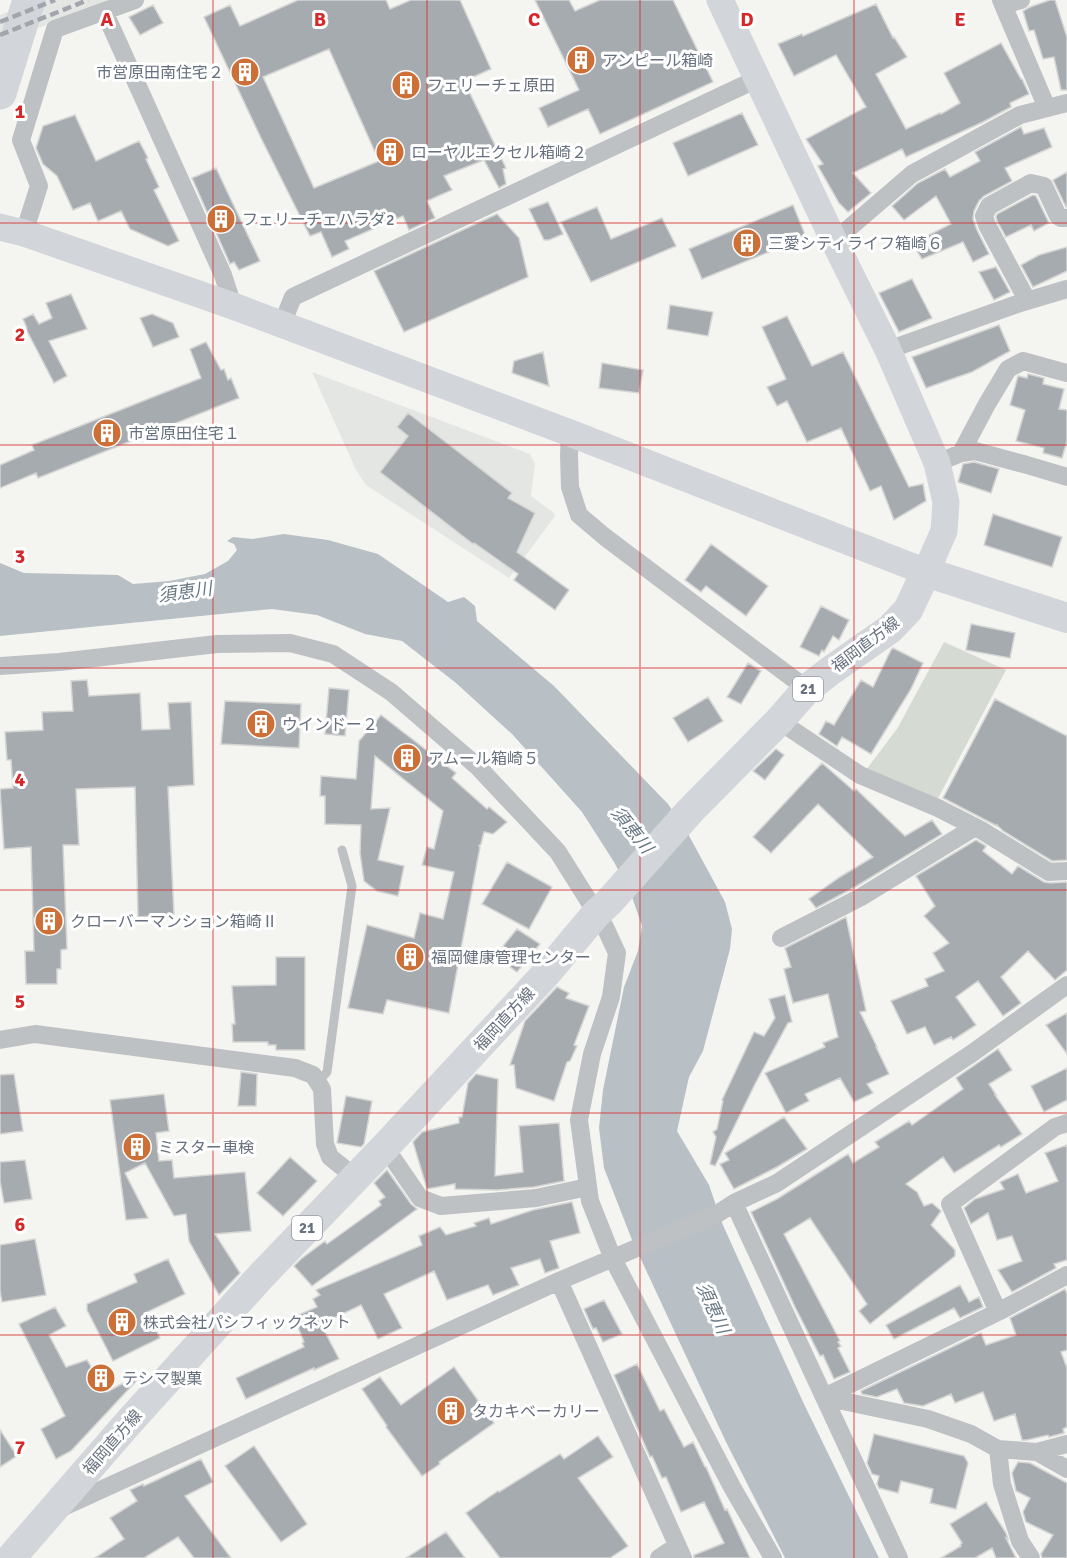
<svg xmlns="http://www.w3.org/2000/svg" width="1067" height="1558" font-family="Signika,'Noto Sans JP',sans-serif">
<rect width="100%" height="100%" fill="#f4f4f1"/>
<path fill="#e4e6e4" d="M37,0H109L0,43V15Z
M312,372L530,454L535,464L531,496L554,513L555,516L509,578L366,485L356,470Z"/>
<path fill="#d5dad3" d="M944,642L1006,670L936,802L866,770L897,729Z"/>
<path fill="#b9c0c5" d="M284,534L328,540L378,554L448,602L464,597L475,606L477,621L554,686L668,804L687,832L725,902L732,929L730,949L703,1051L689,1077L677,1131L709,1185L722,1223L803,1402L879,1558H785L726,1442L632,1240L604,1168L599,1128L603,1090L624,987L638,951L642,926L631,894L614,862L582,812L512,734L456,683L402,641L365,634L317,615L272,609L0,636V563L24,573L118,575L133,584L169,581L205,574L228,561L237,550L234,544L227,541L233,537L253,539Z"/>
<path fill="#a6abb0" stroke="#d5d5d4" stroke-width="1.5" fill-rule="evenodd" d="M298,0H386L390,9L411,0H460L491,69L464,81L506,168L503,169L506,184L499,188L484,160L444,176L452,190L427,201L435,218L409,230L403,216L345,241L349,249L332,257L321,232L310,236L261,138L204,17L230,5L240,26ZM329,49L379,161L314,188L263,77Z
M535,0H569L575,11L600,0H673L713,82L600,134L588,109L548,127L539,108L579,90Z
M1050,0H1055L1067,37V90H1061L1054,57L1043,59L1034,30L1029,31L1023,11L1030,7Z
M876,4L893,38L894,37L907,57L876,74L906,129L940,113L941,114L960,103L944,73L1001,43L1021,79H1022L1029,94L1010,103L1011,107L983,122L906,157L902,149L853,173L871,193L848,212L839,203L818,166L823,164L806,139L866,107L836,55L794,76L778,44L802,34L803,36Z
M153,5L163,23L140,35L129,17Z
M742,113L758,145L688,176L673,143Z
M75,115L96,161L139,141L148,158L146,159L159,187L154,190L179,241L168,246L130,229L121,211L98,221L90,203L73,210L57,176L43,164L36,148L43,126Z
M1021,127L1024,134L1044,128L1052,147L1005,168L1012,181L984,196L979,201L974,211L973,219L977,230L989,254L973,262L963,242L922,259L915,248V242L951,224L936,196L904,220L892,206L918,183L945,169L950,177L980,161L975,152Z
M216,168L260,261L239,270L234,262L230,264L192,178Z
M1067,172V207H1066L1053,180Z
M1033,195L1036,196L1049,223L1034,231L1031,225L1006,237L997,221L996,217L997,214Z
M548,202L563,234L549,240H544L529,209Z
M793,205L806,237L702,279L689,249Z
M597,207L611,239L662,218L676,246L591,282L561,222Z
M497,214L519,238L528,277L404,332L374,271Z
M1067,247V271L1033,287L1021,265L1039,255Z
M996,267L1010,292L994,300L979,272Z
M912,279L932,318L899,332L879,293Z
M71,294L87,329L49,341L67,376L54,383L26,329L27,328L23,319L33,314L39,324L52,318L46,303Z
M670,305L713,312L708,336L667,329Z
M152,314L173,323L179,337L153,347L140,318Z
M787,316L812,366L843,352L909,487L923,484L926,501L894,520L881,486L870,491L841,428L807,442L787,401L777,406L767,387L786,379L762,327Z
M999,325L1010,351L972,372L926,388L912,357Z
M206,342L221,370L224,369L228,380L231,378L239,398L38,478L36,473L0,488V465L34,450L32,445L201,378L190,349Z
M543,352L549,386L512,373L514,361Z
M602,363L643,370L639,393L599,388Z
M1028,374L1044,378L1043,384L1064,389L1059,409L1067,410V441L1062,458L1043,453L1044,448L1016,441L1025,410L1010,405L1018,376L1027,378Z
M408,413L512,493L508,498L535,513L517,552L569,590L555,610L514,580L518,574L474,543L473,544L380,472L408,436L397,427Z
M974,462L999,469L991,493L958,482L963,464Z
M993,514L1062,537L1052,567L984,545Z
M711,544L768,586L746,616L706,586L701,592L685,580Z
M821,606L849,620L839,640L833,636L824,652L822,650L819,656L800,647Z
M971,624L1015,633L1010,658L966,650Z
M893,648L923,663L911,689L871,754L842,737L837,746L819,734L826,721L834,725L861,680L873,687L891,650Z
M748,663L761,671L741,704L727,697Z
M87,680L89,696L140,693L142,730L170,729L168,703L191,702L194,785L168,787L174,915L138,917L135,787L76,789L79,845H63L67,949L61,950V969H57V984H26L25,951H34L31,847L4,849L0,789L13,788L11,760H7L5,732L43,730L42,712L73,711L71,681Z
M329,688L349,690L345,736L325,734Z
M708,697L723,721L688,742L673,718Z
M995,699L1067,736V860L1052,861L1003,831L997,825V826L943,798Z
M225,701L301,704L299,748L221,744Z
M381,715L456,773L452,778L487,809L489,807L507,822L493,834L484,832L481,844L479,846L480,847L449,1013L387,1000L383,1014L348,1008L367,925L414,938L420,913L443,919L454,872L422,865L427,847L434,849L443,811L375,756L371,809L390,808L378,860L404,866L398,896L377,891L364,881L360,853L361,825L325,824V796H320L321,776L356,779L359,741Z
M776,749L784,755L765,780L753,771Z
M822,763L854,791L856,789L905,836L932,820L942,834L855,887L816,908L809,899L840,877L873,857L818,804L771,853L753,837Z
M976,840L986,846L983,851L1012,874L1018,866L1044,882L1050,883L1067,882V970L1055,980L1028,951L1001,977L1021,1003L1003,1016L978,981L956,997L976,1025L953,1040L951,1037L934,1045L925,1027L907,1034L891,1001L928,986L925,979L944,971L933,953L949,943L924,916L935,906L916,876Z
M507,862L552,887L529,929L482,904Z
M846,917L866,1011L860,1012L877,1047H876L889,1074L867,1084L873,1093L854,1102L840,1078L805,1094L809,1101L786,1113L765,1073L825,1047L823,1043L838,1037L828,994L793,1003L784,969L791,967L785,948Z
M517,929L540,944L517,972L495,956Z
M276,957H305V1050H276V1045H268V1042H233L232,1024H235L232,986L276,985Z
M557,987L569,993L566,998L589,1006L574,1045L577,1046L570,1061L567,1062L554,1101L516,1088L514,1065H510L525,1021Z
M785,995L792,1022L788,1023L755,1084L715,1166L710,1164L716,1137L713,1132L717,1129L723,1101L722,1100L754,1032L764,1036L775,1018L769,999Z
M1067,1013V1054L1046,1025Z
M998,1049L1012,1070L989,1084L996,1095H995L1022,1134L1001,1147L999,1145L954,1173L943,1157L906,1184L917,1192L924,1206L932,1203L940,1210L941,1211L931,1225L955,1250V1256L870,1324L859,1311L867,1304L810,1218L784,1234L840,1341L838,1342L841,1346L838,1348L850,1372L834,1379L823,1355L820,1356L795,1307L751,1212L777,1199L848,1154L853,1163L879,1147L875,1142L909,1121L912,1125L963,1089L956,1078Z
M1067,1068V1100L1044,1112L1031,1086Z
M241,1072L257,1074L256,1106H238Z
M14,1074L23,1131L0,1134V1075Z
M476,1074L498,1079L495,1176L523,1172L519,1126L559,1123L564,1181L534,1187L497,1190L455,1189V1184L427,1189L413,1142L422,1132L459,1123V1117H462L468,1083Z
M164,1094L169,1131L156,1133L159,1161L172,1160L174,1178L245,1172L251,1231L215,1234L240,1273L219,1295L189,1241L186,1214L174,1216L145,1163L125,1173L148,1218L126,1220L110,1100Z
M346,1096L372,1101L364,1144L361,1147L337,1143Z
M784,1117L807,1149L777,1167L734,1189L720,1164L729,1160L725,1153Z
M1067,1145V1260L1054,1264L1056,1268L1012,1292L998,1270L1022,1261L1012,1236L997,1240L988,1213L971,1224L964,1208L975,1199L1004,1189L1000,1182L1018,1174L1026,1193L1058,1181L1045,1153Z
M290,1157L317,1181L283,1216L257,1193Z
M25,1160L32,1199L4,1203L0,1181V1162Z
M387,1170L411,1204L417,1209L312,1286L294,1266L301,1259L325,1241L327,1244L381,1205L379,1201L385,1197L374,1183Z
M572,1202L580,1233L550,1241L559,1268L545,1273L540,1259L511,1268L519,1285L493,1295L488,1285L447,1300L434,1271L384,1294L402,1328L378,1339L361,1305L321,1324L339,1359L314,1370V1368L246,1399L236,1378L304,1347L302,1343L304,1342L294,1317L317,1307L313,1299L320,1295L316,1290L422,1245L419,1236L440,1227L446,1235L476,1226L474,1223L489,1218L491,1224L533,1210Z
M35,1239L46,1295L2,1302L0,1290V1245Z
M168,1259L185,1294L147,1312L160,1338L113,1361L87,1310V1304L137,1282L134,1274Z
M960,1285L969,1302L979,1297L983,1307L960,1318L954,1308L894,1339L886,1325Z
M1065,1289L1067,1294V1350L1061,1352L1067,1368V1427L1063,1429L1064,1433L1049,1437L1048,1435L1027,1440H1022L1015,1414L994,1421L983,1392L955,1403L951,1394L923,1406L904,1403L897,1389L877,1397L862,1394L861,1391L981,1333L986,1345L1016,1335L1010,1318Z
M604,1300L622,1334L603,1342L596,1328L593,1329L584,1309Z
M55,1307L66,1326L49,1335L66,1367L87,1360L107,1392L138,1375L140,1377L71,1451L56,1459L41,1429L65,1416L19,1324Z
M637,1364L660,1411L664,1409L684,1447L693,1442L705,1467H706L725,1510L727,1509L750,1558H694V1555L724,1543L704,1502L681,1512L666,1477L662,1478L652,1456L650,1457L614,1375Z
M454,1367L494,1423L439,1462L440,1464L422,1476L386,1427L387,1426L362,1389L380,1377L401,1405Z
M0,1430L17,1456L0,1467Z
M874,1434L964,1456L968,1463L956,1509L930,1503L933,1489L901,1481L898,1493L879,1488L877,1484L879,1476L872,1474L867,1463Z
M598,1436L613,1457L578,1478L628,1546L610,1558H500L466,1513L498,1491L499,1492L560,1454L564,1459Z
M254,1446L307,1524L281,1542L225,1466Z
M201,1459L213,1482L185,1496L231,1558H194L178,1537L144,1558H95L124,1539L110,1518L137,1501L130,1490L143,1484L144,1486Z
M1018,1462L1030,1463L1067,1483V1558H1042L1041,1554L1053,1535L1026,1522L1023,1512L1030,1498L1016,1491L1012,1473Z
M986,1502L1006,1533L1008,1539L1006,1538L1016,1558H996L992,1548L975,1558H941L961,1546L960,1545L962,1543L950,1524Z
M446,1532L465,1558H406Z"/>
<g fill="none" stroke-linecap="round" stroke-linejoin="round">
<path stroke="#bec1c4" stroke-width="9" d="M318,1082L327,1072L352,886L342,850"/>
<path stroke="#bec1c4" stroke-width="18" d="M1001,0L1047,108
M1003,5L1021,0
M104,11L223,275L233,306
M24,233L39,186L21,140L55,29L135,0
M834,241L912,174L1020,115L1067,103
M1027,300L987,225L984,216L989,206L1031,183L1044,186L1058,216L1061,218H1067
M282,324L293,297L757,79
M888,350L1020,303L1067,289
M570,433L569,456L570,487L579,515L605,537L807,689
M961,453L975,451L1027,465L1067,477
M937,463L961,453L987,404L1008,369L1023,361L1067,373
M0,666L59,662L217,644L290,643L333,654L391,692L478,767L558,852L605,927L617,953L611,997L592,1054L579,1120L590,1201L613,1259L732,1487L773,1558
M779,721L860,775L938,808L981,830L1049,872L1067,871
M781,938L861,897L975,827
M0,1040L35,1034L295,1068L313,1075L322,1089L325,1144L330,1157L356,1178
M385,1147L420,1198L441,1206L536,1198L588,1187
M734,1203L824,1397L928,1419L971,1434L998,1449L1037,1452L1067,1444
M559,1281L683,1558
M998,1312L950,1204L1055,1127L1067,1123
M998,1449L1002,1484L1020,1541L1031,1558
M1037,1452L1067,1469
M61,1508L559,1281L717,1214L734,1203L777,1183L971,1054L1067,985
M659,1558L677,1546
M899,1558L824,1397L998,1312L1067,1275"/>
<path stroke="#d2d5d9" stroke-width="27" d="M0,227L24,233L233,306L570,433L926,572L944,531L946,502L937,463L888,350L834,241L720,0"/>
<path stroke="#d2d5d9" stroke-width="30" d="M11,1558L129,1422L262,1275L385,1147L543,977L596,914L609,902L690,811L779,721L807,689L830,671L890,629L908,610L926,572L1067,618"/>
<path stroke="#d2d5d9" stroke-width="33" d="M0,93L29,0"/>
<path stroke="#a2a5ab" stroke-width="4.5" stroke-dasharray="9 4.5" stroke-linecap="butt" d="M0,22L55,0
M0,35L88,0"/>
</g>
<path fill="none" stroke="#d62828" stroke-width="1.5" stroke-opacity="0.55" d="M213,0V1558M427,0V1558M640,0V1558M854,0V1558M0,223H1067M0,445H1067M0,668H1067M0,890H1067M0,1113H1067M0,1335H1067"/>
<defs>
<g id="building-disc" transform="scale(1.5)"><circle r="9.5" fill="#cd7038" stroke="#fff"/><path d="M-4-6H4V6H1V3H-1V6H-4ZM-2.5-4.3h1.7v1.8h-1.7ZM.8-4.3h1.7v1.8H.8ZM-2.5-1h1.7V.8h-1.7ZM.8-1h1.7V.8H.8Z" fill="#fff"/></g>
</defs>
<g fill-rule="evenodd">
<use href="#building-disc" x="581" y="60"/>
<use href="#building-disc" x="245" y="72"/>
<use href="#building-disc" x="406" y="85"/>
<use href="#building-disc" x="390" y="152"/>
<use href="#building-disc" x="221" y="219"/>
<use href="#building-disc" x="747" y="243"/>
<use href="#building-disc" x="107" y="433"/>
<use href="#building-disc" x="261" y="724"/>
<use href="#building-disc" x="407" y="758"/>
<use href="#building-disc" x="49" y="921"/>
<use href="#building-disc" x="410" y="957"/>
<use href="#building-disc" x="137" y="1147"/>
<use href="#building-disc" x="122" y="1322"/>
<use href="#building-disc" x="101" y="1378"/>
<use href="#building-disc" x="451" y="1411"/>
</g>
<g text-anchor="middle" stroke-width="6" stroke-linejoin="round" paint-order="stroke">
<g fill="#fff" stroke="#959ba5" stroke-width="1.5">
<rect x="793" y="677" width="30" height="24" rx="4.5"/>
<rect x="292" y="1216" width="30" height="24" rx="4.5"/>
</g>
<g font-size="15" font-weight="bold" fill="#67707e">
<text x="808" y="694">21</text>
<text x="307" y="1233">21</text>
</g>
<g font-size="16" fill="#67707e" stroke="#fff" text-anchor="start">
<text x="602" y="66">アンピール箱崎</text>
<text x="224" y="78" text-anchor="end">市営原田南住宅２</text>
<text x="427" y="91">フェリーチェ原田</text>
<text x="411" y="158">ローヤルエクセル箱崎２</text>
<text x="242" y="225">フェリーチェハラダ2</text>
<text x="768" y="249">三愛シティライフ箱崎６</text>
<text x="128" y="439">市営原田住宅１</text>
<text x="282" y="730">ウインドー２</text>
<text x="428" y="764">アムール箱崎５</text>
<text x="70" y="927">クローバーマンション箱崎Ⅱ</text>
<text x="431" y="963">福岡健康管理センター</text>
<text x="158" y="1153">ミスター車検</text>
<text x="143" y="1328">株式会社パシフィックネット</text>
<text x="122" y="1384">テシマ製菓</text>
<text x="472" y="1417">タカキベーカリー</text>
</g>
<g font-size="16" fill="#67707e" stroke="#fff">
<text transform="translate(865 644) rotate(-37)" y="6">福岡直方線</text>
<text transform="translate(504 1019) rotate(-47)" y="6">福岡直方線</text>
<text transform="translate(112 1442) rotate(-49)" y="6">福岡直方線</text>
</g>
<g font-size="18" font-style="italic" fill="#687782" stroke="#fff">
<text transform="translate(185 592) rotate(-8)" y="6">須恵川</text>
<text transform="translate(632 830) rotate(51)" y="6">須恵川</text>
<text transform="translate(713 1308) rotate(65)" y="6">須恵川</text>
</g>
</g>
<g font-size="20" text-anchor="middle" font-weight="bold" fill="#d62828" stroke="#fff" stroke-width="6" stroke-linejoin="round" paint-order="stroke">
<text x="107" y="26">A</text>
<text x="320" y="26">B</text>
<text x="534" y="26">C</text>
<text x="747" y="26">D</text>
<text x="960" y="26">E</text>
<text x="20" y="118">1</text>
<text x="20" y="341">2</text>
<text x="20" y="563">3</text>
<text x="20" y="786">4</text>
<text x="20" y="1008">5</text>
<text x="20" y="1231">6</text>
<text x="20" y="1454">7</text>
</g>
</svg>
